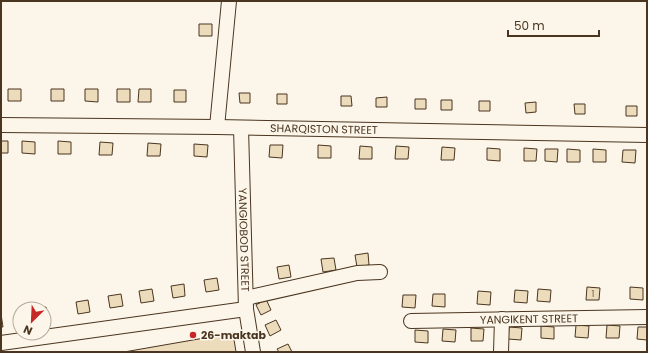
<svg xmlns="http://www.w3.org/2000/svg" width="648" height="353" font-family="Poppins,sans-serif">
<rect width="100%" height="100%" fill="#fbf6e9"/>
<path fill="#ecdcbc" stroke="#4a3520" d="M199,24H212V36H199Z
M8,89H21V101H8Z
M51,89H64V101H51Z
M85,89H98V102L85,101Z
M117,89H130V102H117Z
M139,89H151V102H138Z
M174,90H186V102H174Z
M239,93H250V103H240Z
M277,94H287V104H277Z
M341,96H351L352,106H341Z
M387,97V107H376V98Z
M415,99H426V109H415Z
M441,100H452V110H441Z
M479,101H490V111H479Z
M536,102V112L526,113L525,103Z
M574,104H585V114H575Z
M626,106H637V116H626Z
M1,141H8V153H1Z
M22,141L35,142V154L22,153Z
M58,141L71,142V154H58Z
M100,142L113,143L112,155H99Z
M148,143L161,144L160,156H147Z
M194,144L208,145L207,157L194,156Z
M270,145H283L282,158L269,157Z
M318,145L331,146V158H318Z
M360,146L372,147V159H359Z
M396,146L409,147L408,159H395Z
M442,147L455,148L454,160H441Z
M487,148L500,149V161L487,160Z
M524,148L537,149L536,161H524Z
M545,149H558L557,162L545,161Z
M567,149L580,150V162H567Z
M593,149L606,150V162H593Z
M623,150H636L635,163L622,162Z
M368,253L369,265L357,267L355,255Z
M334,258L336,270L323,272L321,259Z
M289,265L291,277L279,279L277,267Z
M217,278L219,290L206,292L204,280Z
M184,284L185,296L173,298L171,286Z
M587,287L600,288L599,300H586Z
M630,287L643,288V300L630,299Z
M152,289L154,301L141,303L139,291Z
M538,289L551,290L550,302L537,301Z
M515,290L528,291L527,303L514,302Z
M478,291L491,292L490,305L477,304Z
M121,294L123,306L110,308L108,296Z
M433,294H445V307L432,306Z
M403,295H416L415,308L402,307Z
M266,299L271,310L261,315L256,305Z
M88,300L90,312L78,314L76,302Z
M46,307L48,319L44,320V309H33Z
M1,314L3,327H1Z
M276,320L281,330L270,336L265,325Z
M576,325L589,326L588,338L575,337Z
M607,325L620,326L619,338H606Z
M541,326L554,327V339L541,338Z
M509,327L522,328L521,340L508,339Z
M638,327H647V340L637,339Z
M471,328L484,329L483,341H471Z
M443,329L456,330L455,342L442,341Z
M415,330L428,331V343L415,342Z
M233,333L236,352H124Z
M288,344L292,352H279L277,349Z"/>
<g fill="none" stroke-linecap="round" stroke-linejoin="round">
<g stroke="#4a3520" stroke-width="16">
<g id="minor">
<path id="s1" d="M1,125L217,127L647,135"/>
<path d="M217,127L229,1"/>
<path id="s2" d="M241,128L246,309L253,352"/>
<path d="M246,298L357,273L380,272"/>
<path id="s3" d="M411,321L647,317"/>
<path d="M1,343L246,309"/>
<path d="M501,352L502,319"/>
</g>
</g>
<use href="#minor" stroke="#fbf6e9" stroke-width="14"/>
</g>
<circle fill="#c62828" stroke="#fbf6e9" stroke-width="1.5" cx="193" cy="335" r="4"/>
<g text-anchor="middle" stroke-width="3" stroke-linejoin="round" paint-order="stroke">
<g font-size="9" fill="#725f47">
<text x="593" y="297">1</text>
</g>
<g font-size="11" fill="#4a3520" stroke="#fbf6e9">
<text dy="4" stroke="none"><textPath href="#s1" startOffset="323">SHARQISTON STREET</textPath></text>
<text dy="4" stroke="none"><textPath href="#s2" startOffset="112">YANGIOBOD STREET</textPath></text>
<text dy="4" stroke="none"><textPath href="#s3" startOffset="118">YANGIKENT STREET</textPath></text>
</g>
<g font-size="11" font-weight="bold" fill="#4a3520" stroke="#fbf6e9" text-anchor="start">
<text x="201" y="339">26-maktab</text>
</g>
</g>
<rect width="648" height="353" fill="none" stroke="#4a3520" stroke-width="4"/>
<g transform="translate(32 321) rotate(204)"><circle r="19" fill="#fbf6e9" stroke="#b4a999"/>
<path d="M0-3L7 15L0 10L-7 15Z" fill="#c62828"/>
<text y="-6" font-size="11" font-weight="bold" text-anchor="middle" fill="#4a3520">N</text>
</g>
<path d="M508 30v6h91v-6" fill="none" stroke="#4a3520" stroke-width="2"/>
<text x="514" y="30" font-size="12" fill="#4a3520" stroke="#fbf6e9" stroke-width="3" paint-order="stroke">50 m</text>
</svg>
